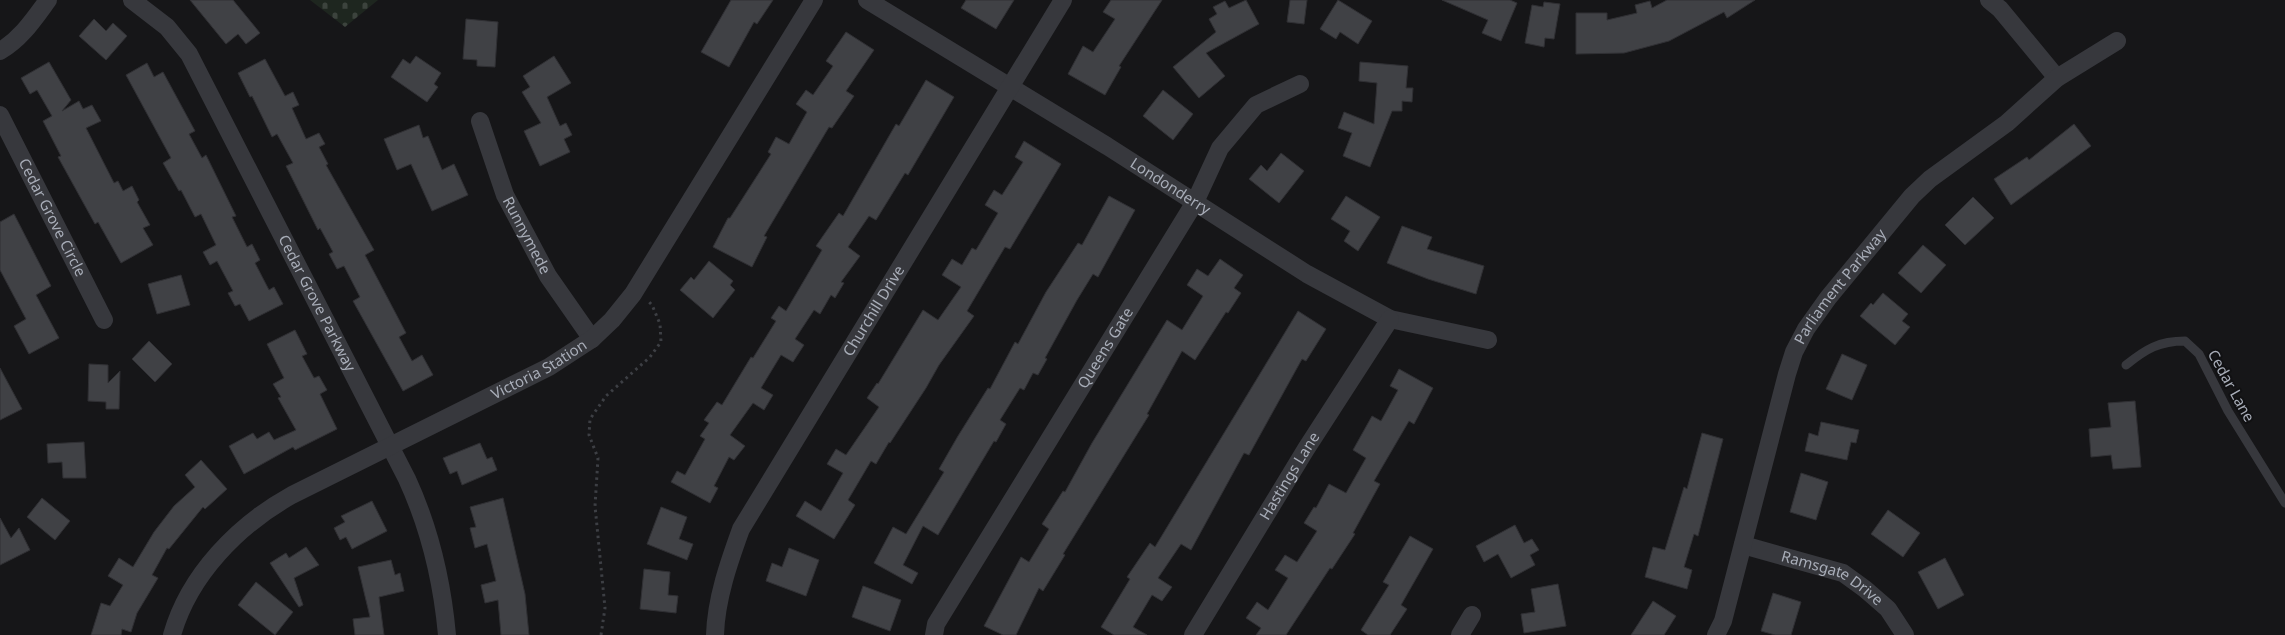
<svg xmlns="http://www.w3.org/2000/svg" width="2285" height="635" font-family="'Noto Sans',sans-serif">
<defs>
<pattern id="cemetery-stones" width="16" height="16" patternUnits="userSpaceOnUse" patternTransform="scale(1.25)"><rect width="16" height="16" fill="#1e261f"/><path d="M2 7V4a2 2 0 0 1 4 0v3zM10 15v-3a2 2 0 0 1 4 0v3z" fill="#3c433d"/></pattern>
</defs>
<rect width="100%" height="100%" fill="#161618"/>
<path fill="url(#cemetery-stones)" d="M310,0H378L345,27Z"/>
<path fill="#404145" stroke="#303034" d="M190,0H233L260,33L246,44L238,34L226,44Z
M731,0H773L757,24L754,22L729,67L701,52Z
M966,0H1014L996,29L961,8Z
M1111,0H1162L1119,66L1121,67L1105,95L1068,74L1083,46L1093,52L1115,19L1103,12Z
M1246,0L1259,24L1206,53L1225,76L1199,98L1173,67L1216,32L1209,19L1217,14L1213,7L1225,1L1229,8Z
M1290,0H1307L1304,24L1287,22Z
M1338,0L1372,21L1358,44L1340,32L1336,39L1320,29Z
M1442,0H1510L1517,3L1501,41L1482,33L1488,20Z
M1667,0H1755L1727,18L1724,12L1669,41L1624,53L1576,54V13H1607V20L1637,13L1635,5L1650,1L1652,8Z
M1544,2L1560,4L1554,39L1545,38L1544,47L1525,43L1532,5L1543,7Z
M94,19L106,31L113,23L127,36L106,60L79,36Z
M466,19L498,22L495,67L477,66V60L463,59Z
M846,32L874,50L846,91L854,96L832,128L829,127L764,236L767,237L752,267L713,247L728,218H730L771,154L768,152L776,137L789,144L807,112L796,104L806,90L813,95L833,66L826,61Z
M416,56L441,73L434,84L438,87L427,102L391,77L403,59L410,64Z
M554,56L571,83L547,97L560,126L566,123L572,135L564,139L570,152L540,166L524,131L541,123L522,92L530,87L523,76Z
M265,59L285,96L293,92L299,105L292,108L306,139L319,133L325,144L319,147L328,164L326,165L374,250L365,255L406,333L399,337L412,361L422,355L433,375L403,391L353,301L360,297L344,266L337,269L329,254L333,252L320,228L318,230L286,166L293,163L277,134L272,137L252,96L250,97L238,73Z
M49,62L71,100L62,111L79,101L83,109L92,105L101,121L86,128L114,183L118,181L123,191L132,186L139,200L137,202L150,225L143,228L153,245L121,263L98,222L95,224L58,157L61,156L43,121L52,116L37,90L30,94L21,78Z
M1360,62L1408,66L1406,88H1413L1412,102L1402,101V111H1392L1370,167L1343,156L1352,133L1338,128L1344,112L1374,124L1377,83L1359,81Z
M147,63L154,77L163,72L195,131L189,134L202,158L206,155L236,216L232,217L247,247L252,244L260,260L255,263L269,290L274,287L283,304L249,321L240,304L235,306L228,293L233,291L217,261L210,265L203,252L216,245L201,214L195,217L181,190L179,191L163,163L171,158L126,75Z
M926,80L954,97L908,175L905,173L876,220L869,216L848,247L860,256L841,282L844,283L835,298L831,295L820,314L814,310L795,339L804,345L793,362L781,355L761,388L773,395L764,410L753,403L730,435L745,446L734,460L729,457L714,486L718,488L710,503L671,482L677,471L685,475L705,439L700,436L709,423L704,420L717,402L722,405L751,357L753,358L776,321L771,318L779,306L786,311L822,250L816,246L839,213L843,216L896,124L899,126Z
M1163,90L1193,114L1173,140L1143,116Z
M2074,124L2091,146L2011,205L1994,179L2027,157L2029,160Z
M419,125L423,138L428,136L442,170L454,164L468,195L432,211L411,164L397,170L384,139Z
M1024,141L1061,164L1010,249L1005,247L967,311L974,316L939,365L926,388L890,443L889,442L876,464L871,461L848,500L855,505L834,539L796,516L805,501L821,511L843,473L827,464L836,449L846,455L879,407L867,398L877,383L878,384L923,310L938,320L961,287L942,275L952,259L962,265L972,248L976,250L998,213L985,205L994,190L1002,195L1023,162L1015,157Z
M1281,153L1304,171L1279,203L1249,179L1261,165L1267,171Z
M1109,196L1135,210L1098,277L1093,274L1077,300L1045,358L1047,359L1038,375L1033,373L1024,390L1020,388L1000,420L1006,424L996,442L994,441L938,535L923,526L903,565L918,573L912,584L874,563L893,527L906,534L944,472L939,469L958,436L988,388L990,389L1015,342L1018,344L1046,292L1078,243L1082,245Z
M1346,196L1380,217L1358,251L1344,241L1350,231L1331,219Z
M1973,197L1994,218L1965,245L1945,225Z
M14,214L51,286L36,295L59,338L29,354L14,326L26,319L0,270V222Z
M1402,226L1432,237L1427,249L1484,266L1476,294L1428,279L1387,263Z
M1923,245L1946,265L1921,293L1898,273Z
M1220,259L1243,275L1234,288L1241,293L1228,313L1226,312L1195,360L1182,351L1147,414L1149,415L1063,554L1065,555L1043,591L1039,588L1016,635H1003L984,626L1021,557L1029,562L1049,529L1042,524L1063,491L1065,492L1092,443L1167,320L1182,330L1203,296L1187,285L1197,269L1208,276Z
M709,261L733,281L730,285L735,290L713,318L680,290L691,277L694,280Z
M181,275L190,305L157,314L148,284Z
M1883,293L1908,314L1902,321L1910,327L1895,345L1860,316L1871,303L1873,305Z
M1298,311L1326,329L1306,361L1302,359L1249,455L1244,453L1191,550L1181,544L1158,578L1172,587L1162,601L1152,595L1133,627L1147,635H1114L1101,627L1130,579L1127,577L1150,543L1155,547Z
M295,330L307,354L302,356L314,378L319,376L327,390L320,394L337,429L295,450L293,447L244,474L229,446L253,433L257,439L269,432L274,440L296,430L278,398L281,397L273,384L284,378L267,344Z
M149,341L172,364L155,382L132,359Z
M1842,354L1867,365L1852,400L1826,389Z
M89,364L108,365V383L120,371L119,409H106V402L88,401Z
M0,368L22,409L0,420Z
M1399,369L1433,388L1414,424L1409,421L1374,481L1380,484L1353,533L1355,534L1332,569L1330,568L1286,635H1256L1261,628L1246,618L1257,602L1268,610L1288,578L1275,570L1285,555L1297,562L1317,531L1304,523L1314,507L1316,508L1329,484L1346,493L1366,458L1353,450L1372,416L1381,421L1398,390L1390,386Z
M2135,401L2141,467L2113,469L2111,455L2091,457L2089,429L2111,427L2108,403Z
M1821,422L1859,430L1856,443L1851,442L1847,460L1805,451L1809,433L1818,436Z
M1702,433L1723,439L1698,536L1694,534L1684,567L1692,570L1687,589L1645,577L1653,547L1665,550L1684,487L1687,489Z
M84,442L86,478H63L62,462L48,463L47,444Z
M480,443L487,459L492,457L497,470L462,485L457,471L450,474L443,458Z
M201,460L227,489L205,509L203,507L169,549L167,548L152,575L158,578L137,613L131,632L122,629L121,635H91L101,603L110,606L123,585L108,576L119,558L133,567L154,532L174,506L195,487L185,475Z
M1801,473L1828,482L1816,520L1790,512Z
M42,498L70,521L55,540L27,517Z
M503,498L525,594L529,635H501L498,600L485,603L481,585L496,581L487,544L475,548L470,528L476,527L470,507Z
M372,501L387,531L352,549L346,537L340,540L334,528L345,522L341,516Z
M661,507L687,517L679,539L693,544L687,560L647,544Z
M1888,510L1920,533L1903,557L1871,534Z
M0,518L11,538L19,528L30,550L0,565Z
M1515,525L1524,543L1532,539L1539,550L1530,555L1535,565L1511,578L1498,554L1484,562L1476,546Z
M1410,536L1433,549L1401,605L1407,609L1390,635H1368L1361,630L1389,585L1383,582Z
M306,547L319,565L294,578L303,605L299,607L270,563L286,553L289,558Z
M789,548L819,560L806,596L766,581L772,563L782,567Z
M1945,558L1964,595L1938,609L1918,572Z
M391,560L395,575L400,573L404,591L379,597L384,635H355L353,619L370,617L358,567Z
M644,569L670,572L668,595L678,596L676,613L640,609Z
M256,582L293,612L275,635L238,605Z
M1558,584L1566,626L1524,633L1521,614L1535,612L1531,589Z
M863,586L901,600L890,631L852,617Z
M1773,593L1801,602L1791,635H1775L1761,631Z
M1653,601L1676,616L1664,635H1631Z"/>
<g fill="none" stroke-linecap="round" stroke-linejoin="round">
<path stroke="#3d3f44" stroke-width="3" stroke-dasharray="2.5 4" stroke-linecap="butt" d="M601,635L605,608L595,506L598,458L589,435L590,419L606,396L650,357L661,342L660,324L652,305L648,301"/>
<path stroke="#37383d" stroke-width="9" d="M2126,365C2146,349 2159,341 2185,341L2199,354L2228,411L2285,503"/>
<g stroke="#37383d" stroke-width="18">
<path id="s1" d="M132,0L167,27L189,54L407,479C430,529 442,580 447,635"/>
<path id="s2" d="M867,0L1107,146L1307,274L1390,319L1488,340"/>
<path d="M1989,0L2000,9L2057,78"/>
<path d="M0,51C21,39 34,19 48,0"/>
<path id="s3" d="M0,115L104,320"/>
<path id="s4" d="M480,121L505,195L548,276L592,339"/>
<path id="s5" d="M1743,545L1843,573L1865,589L1888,609L1905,635"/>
<path id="s6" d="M172,635C189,575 238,525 292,495L549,367L592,339L612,320L633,294L814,0"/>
<path id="s7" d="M715,635C716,599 729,562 741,529L1063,0"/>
<path id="s8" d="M934,635L936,624L1195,202L1220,148L1256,105L1300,84"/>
<path id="s9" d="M1193,635L1306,449L1390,319"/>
<path d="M1460,635L1472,615"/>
<path id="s10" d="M1716,635L1723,621L1787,374L1794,352L1806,329L1828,298L1912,196L1930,179L2007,123L2057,78L2117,41"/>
</g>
</g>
<g text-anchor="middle" stroke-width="4" stroke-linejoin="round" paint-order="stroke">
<g font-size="15" fill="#a8adb8" stroke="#111113">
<text dy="5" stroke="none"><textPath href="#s2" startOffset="356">Londonderry</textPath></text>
<text dy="5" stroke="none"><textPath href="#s3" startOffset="115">Cedar Grove Circle</textPath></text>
<text dy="5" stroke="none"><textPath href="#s4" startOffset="124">Runnymede</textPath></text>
<text dy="5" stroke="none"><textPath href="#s10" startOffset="374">Parliament Parkway</textPath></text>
<text dy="5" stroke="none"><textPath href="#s1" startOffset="359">Cedar Grove Parkway</textPath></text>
<text dy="5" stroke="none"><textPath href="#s7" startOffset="365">Churchill Drive</textPath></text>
<text dy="5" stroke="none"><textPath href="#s8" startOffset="335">Queens Gate</textPath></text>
<text dy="5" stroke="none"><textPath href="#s6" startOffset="466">Victoria Station</textPath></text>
<text transform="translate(2231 386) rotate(61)" y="5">Cedar Lane</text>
<text dy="5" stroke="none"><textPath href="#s9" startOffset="186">Hastings Lane</textPath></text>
<text dy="5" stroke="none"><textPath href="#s5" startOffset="96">Ramsgate Drive</textPath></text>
</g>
</g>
</svg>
